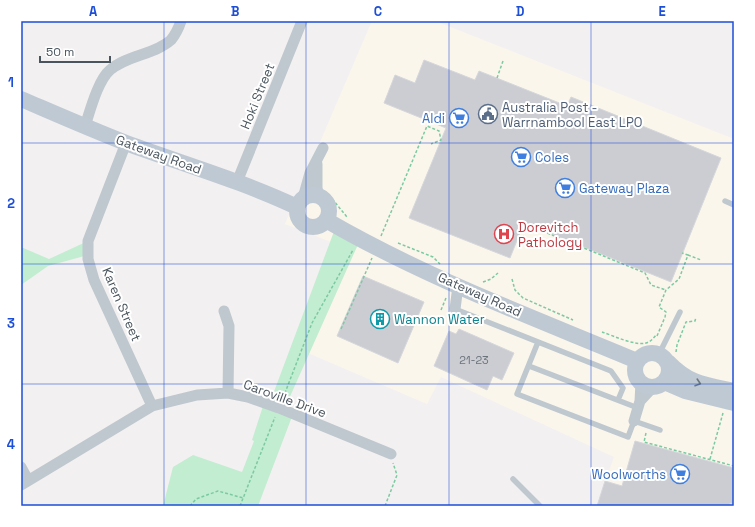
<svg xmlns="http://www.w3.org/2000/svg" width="755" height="527" font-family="'Space Grotesk',sans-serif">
<rect width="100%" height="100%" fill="#f3f0f1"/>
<path fill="#fbf6ec" d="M372,21H435L734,139V506H597L614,457L441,377L427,404L308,353L349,249L285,224Z"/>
<path fill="#c2edd1" d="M336,226L360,240L284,410L293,414L258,506H229V505L226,506H163L173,467L193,455L242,472L254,441L252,440L264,403L269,405Z
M88,241V255L48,266L21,285V361V247L49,259Z"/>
<path fill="#cbcdd3" stroke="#d5d7db" d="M424,60L475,80L479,71L567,106L571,97L721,158L671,282L524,223L510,258L409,218L446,128L384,103L395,75L415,83Z
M363,276L424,302L398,363L337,336Z
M459,329L514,353L502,380L493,376L487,390L434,366L449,331L456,334Z
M635,441L734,468V504L730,503V506H597L605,481L622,486Z"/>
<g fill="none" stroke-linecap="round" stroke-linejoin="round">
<path stroke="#7bcaa1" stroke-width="1.5" stroke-dasharray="3 2" stroke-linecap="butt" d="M497,78L503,61
M329,195L347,217
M381,236L427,126L439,131L441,140L431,144
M524,238L521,229L525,224L645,273L651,285L666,290
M398,243L433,257L440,264
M688,255L701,260
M512,279L515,290L523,298L573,320
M483,282L491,279L498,273
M441,310L446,298
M341,329L372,258
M602,332C614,336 635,346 646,343C650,342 653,339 656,335
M657,336L665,317L666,312L659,307L666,290L679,279L688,255L682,253
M676,352L677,345L686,322L695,321L696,317
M283,398L312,323L353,250
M646,433L644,442L734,466
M710,459L723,413
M190,506L196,499L218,491L243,498
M240,506L275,417
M385,506L397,475L393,463"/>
<path stroke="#bfc8ce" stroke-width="5.5" d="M725,201L734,205
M455,309L611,371L623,388L618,400
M538,342L517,394L628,437L634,421L660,430
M659,354L680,312
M529,366L638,408
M513,479L540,506"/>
<path stroke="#bfc8ce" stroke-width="11" d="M85,126C90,111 98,80 110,70C127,55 154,55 171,40C175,35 179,27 181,21
M126,143L88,241V259L94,280L152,406
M317,164V188L319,197
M237,182L302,21
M303,198L310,173L323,148
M455,309L458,286
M224,311L229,326L228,393
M640,401L653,387
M634,421L640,401L641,383
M21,467L28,480
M21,485L152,406L197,395L228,393L248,397L279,408L391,454"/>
<path stroke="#bfc9d3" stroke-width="16" d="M21,99C56,114 90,129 126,143C183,164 242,181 297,207
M297 211a16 16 0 1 1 32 0a16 16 0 1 1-32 0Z
M326,220C424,277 532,317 637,361
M635 370a17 17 0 1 1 34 0a17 17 0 1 1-34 0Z
M668,362C689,384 705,385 734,391
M664,382L685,391L734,403"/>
</g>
<defs><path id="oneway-chevron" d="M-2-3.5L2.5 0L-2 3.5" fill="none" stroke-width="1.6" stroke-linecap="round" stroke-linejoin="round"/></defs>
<use stroke="#6c7780" href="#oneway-chevron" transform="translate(698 383) rotate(18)"/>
<path fill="none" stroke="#1d4ed8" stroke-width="1" stroke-opacity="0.55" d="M164,21V506M306,21V506M449,21V506M591,21V506M21,143H734M21,264H734M21,384H734"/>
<defs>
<g id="civic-ring" transform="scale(1)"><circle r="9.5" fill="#fff" stroke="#5c6f8a" stroke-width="1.5"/><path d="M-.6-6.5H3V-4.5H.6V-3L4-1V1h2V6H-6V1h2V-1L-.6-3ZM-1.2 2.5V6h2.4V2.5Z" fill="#5c6f8a"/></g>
<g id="supermarket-ring" transform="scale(1)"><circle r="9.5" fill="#fff" stroke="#3f7fe0" stroke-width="1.5"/><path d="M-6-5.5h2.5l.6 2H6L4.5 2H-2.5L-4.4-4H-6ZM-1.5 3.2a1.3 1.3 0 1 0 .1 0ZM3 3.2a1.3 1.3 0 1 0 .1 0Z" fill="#3f7fe0"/></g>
<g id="hospital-ring" transform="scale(1)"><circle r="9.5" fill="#fff" stroke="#e0444e" stroke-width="1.5"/><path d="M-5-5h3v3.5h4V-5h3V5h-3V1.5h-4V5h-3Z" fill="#e0444e"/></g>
<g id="building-ring" transform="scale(1)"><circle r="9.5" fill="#fff" stroke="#0f9aa8" stroke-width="1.5"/><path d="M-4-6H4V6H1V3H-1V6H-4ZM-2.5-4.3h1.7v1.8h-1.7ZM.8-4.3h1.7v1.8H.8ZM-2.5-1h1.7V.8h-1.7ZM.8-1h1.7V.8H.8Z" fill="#0f9aa8"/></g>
</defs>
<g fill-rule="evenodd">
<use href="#civic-ring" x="488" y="114"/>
<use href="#supermarket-ring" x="459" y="118"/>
<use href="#supermarket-ring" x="521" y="157"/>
<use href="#supermarket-ring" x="565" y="188"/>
<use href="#hospital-ring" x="504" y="234"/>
<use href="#building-ring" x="380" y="319"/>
<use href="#supermarket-ring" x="680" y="474"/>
</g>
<g text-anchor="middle" stroke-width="4" stroke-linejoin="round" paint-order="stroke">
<g font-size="11" fill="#6a727a">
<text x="474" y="364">21-23</text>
</g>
<g font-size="13" fill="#49545d" stroke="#fff">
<text transform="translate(257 96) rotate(-68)" y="5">Hoki Street</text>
<text transform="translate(159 154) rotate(20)" y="5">Gateway Road</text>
<text transform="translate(480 294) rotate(24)" y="5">Gateway Road</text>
<text transform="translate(122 304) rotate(67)" y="5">Karen Street</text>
<text transform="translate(285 398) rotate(20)" y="5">Caroville Drive</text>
</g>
<g font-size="13" fill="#4e5e75" stroke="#fff" text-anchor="start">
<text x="502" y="112">Australia Post -<tspan x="502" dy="15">Warrnambool East LPO</tspan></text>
</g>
<g font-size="13" fill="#366cbe" stroke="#fff" text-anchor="end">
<text x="445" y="123">Aldi</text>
<text x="535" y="162" text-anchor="start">Coles</text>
<text x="579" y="193" text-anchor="start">Gateway Plaza</text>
<text x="666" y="479">Woolworths</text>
</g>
<g font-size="13" fill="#be3a42" stroke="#fff" text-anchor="start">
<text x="518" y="232">Dorevitch<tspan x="518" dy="15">Pathology</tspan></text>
</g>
<g font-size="13" fill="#0d838f" stroke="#fff" text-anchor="start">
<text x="394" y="324">Wannon Water</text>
</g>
</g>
<rect width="755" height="527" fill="none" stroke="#ffffff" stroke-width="44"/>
<path d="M40 56v6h70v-6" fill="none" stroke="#49545d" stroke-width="2"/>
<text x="46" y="56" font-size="12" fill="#49545d" stroke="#ffffff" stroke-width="3" paint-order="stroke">50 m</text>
<rect x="22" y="22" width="711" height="483" fill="none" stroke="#1d4ed8" stroke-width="1.5"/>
<g font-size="13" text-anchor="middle" font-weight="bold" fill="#1d4ed8">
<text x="93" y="16">A</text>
<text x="235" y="16">B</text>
<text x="378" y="16">C</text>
<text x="520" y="16">D</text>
<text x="662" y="16">E</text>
<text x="11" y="87">1</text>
<text x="11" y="208">2</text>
<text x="11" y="328">3</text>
<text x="11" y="449">4</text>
</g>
</svg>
